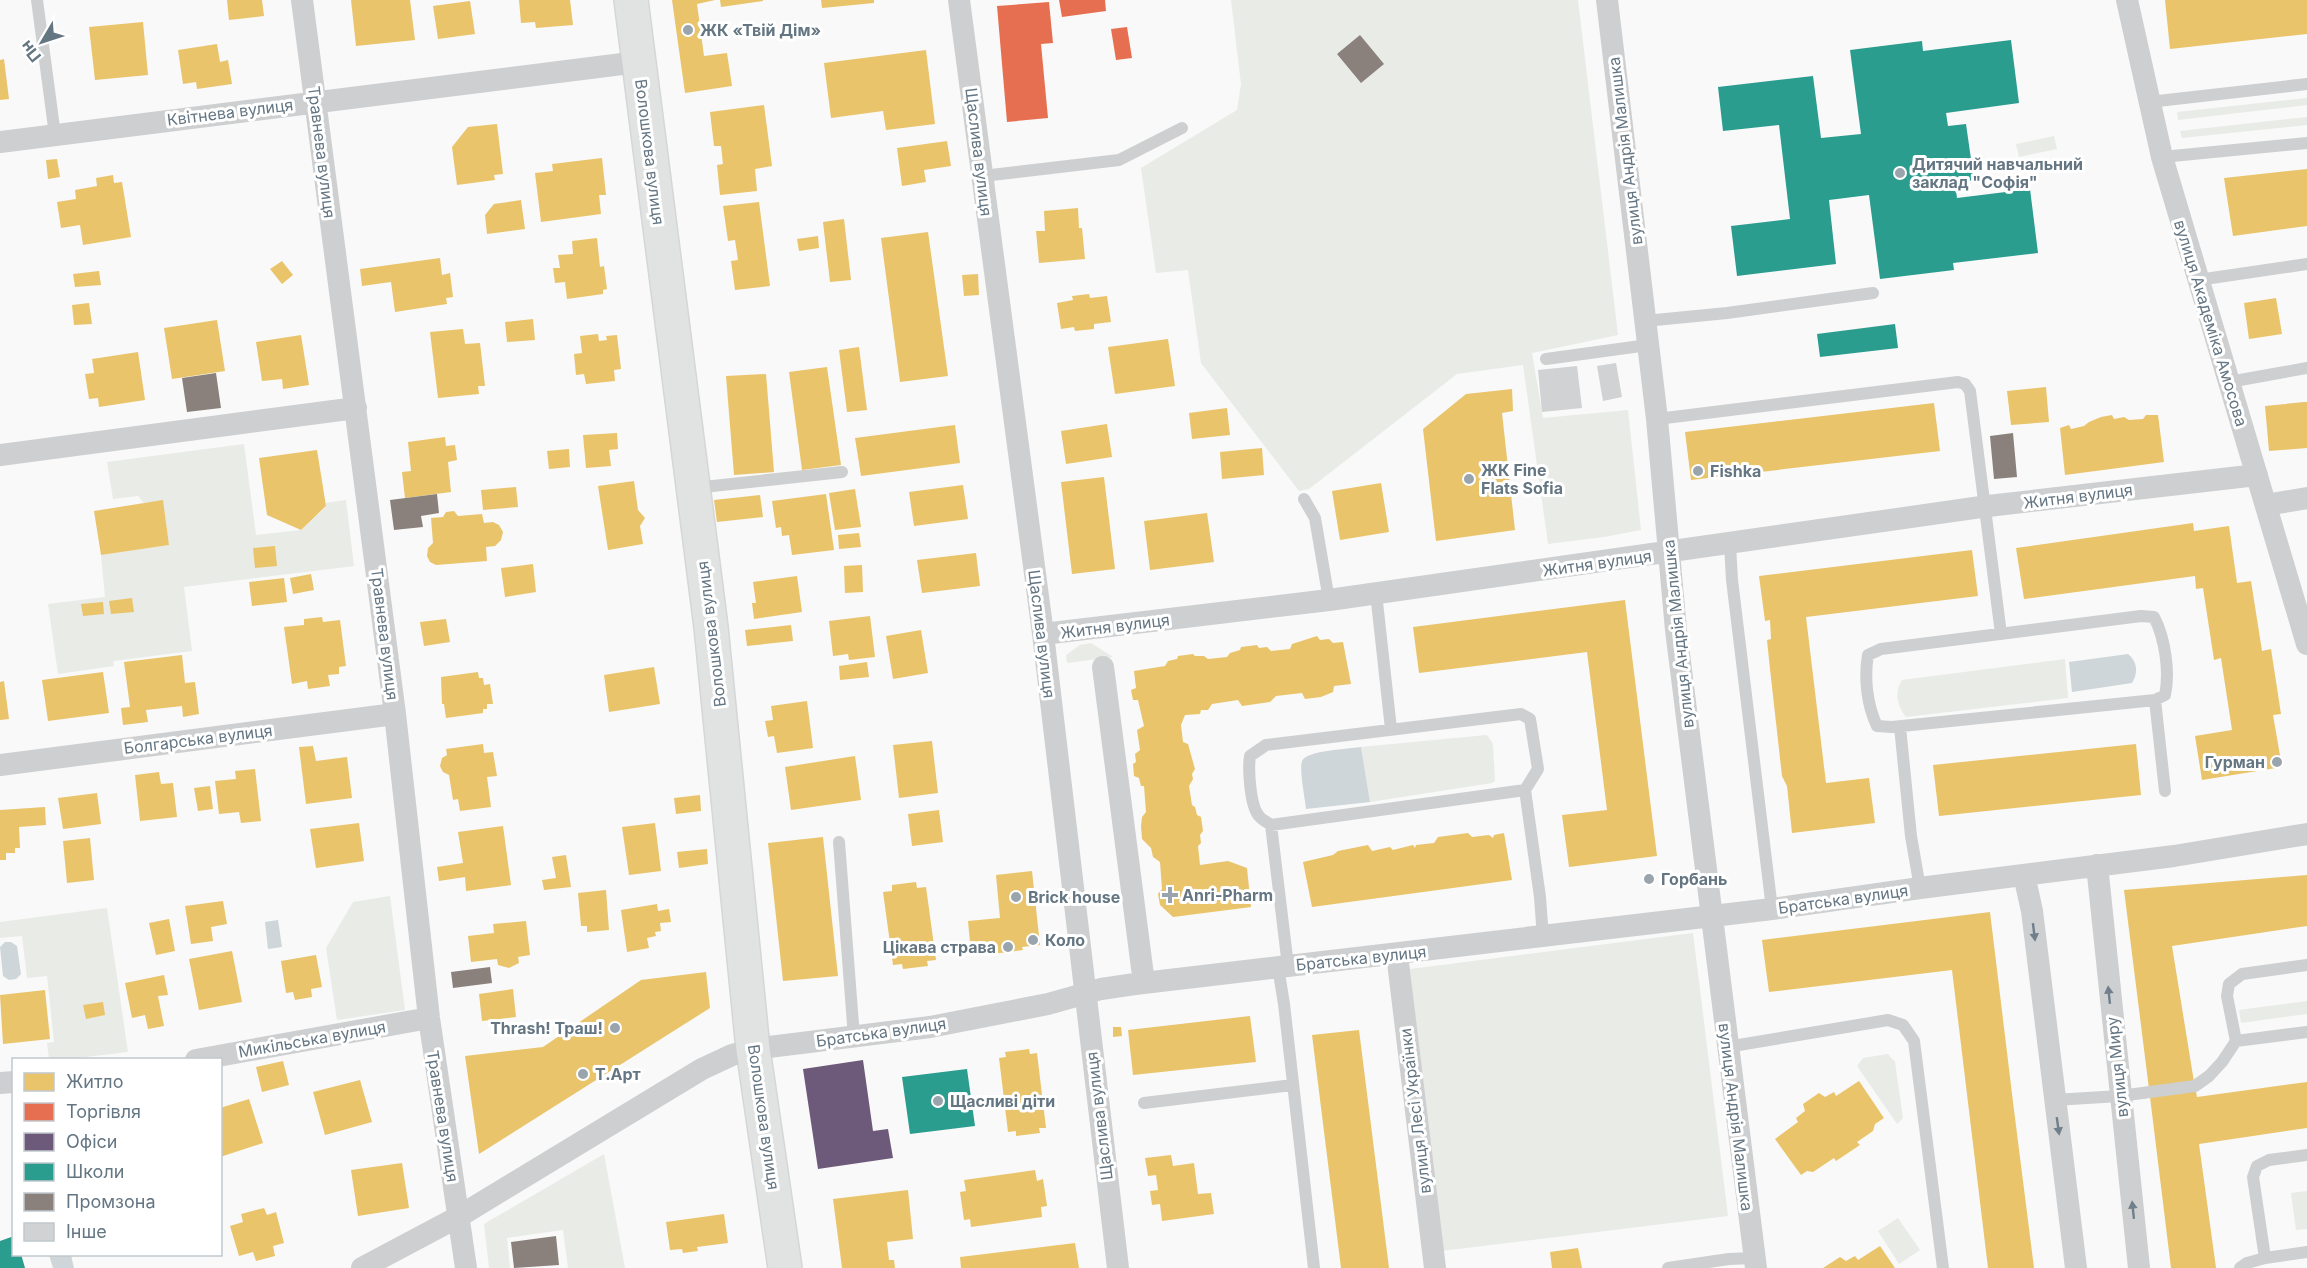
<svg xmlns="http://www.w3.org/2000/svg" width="2307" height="1268" font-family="Inter,sans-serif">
<rect width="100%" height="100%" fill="#f9f9f9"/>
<path fill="#e8ebe6" d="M1231,0H1578L1618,335L1532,353L1543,418L1628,410L1641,530L1604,537L1548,544L1523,365L1457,374L1309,489L1299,491L1201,363L1188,270L1156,273L1141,168L1237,110L1241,84Z
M2307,98V105L2178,120L2177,112Z
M2307,117V125L2182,138L2180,131Z
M2054,136L2057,149L2019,157L2016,144Z
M244,444L256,535L301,530L326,507V503L346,500L354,566L184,587L192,651L113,661L114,666L58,674L48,604L105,597L101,555L169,545L163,501L144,503L138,496L113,499L107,462Z
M1091,643L1113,657L1067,663L1066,655L1080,645Z
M2065,659L2068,698L1906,717C1897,706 1894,692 1902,680Z
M1487,735L1493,744L1495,781L1492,783L1370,802L1361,747Z
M390,896L405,1010L337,1020L326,948L353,902Z
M107,908L128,1052L69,1059H49L47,1043L54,1042L47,976L27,978L22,936L0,938V922Z
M1693,933L1728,1216L1441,1251L1410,969Z
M2307,1001V1014L2241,1023L2239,1010Z
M1888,1054L1895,1062L1903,1118L1897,1124L1857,1066L1863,1058Z
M604,1154L625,1268H568L563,1230L507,1238L510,1268H489L484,1224Z
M2307,1191V1229L2296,1230L2291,1193Z
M1898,1218L1920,1250L1899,1264L1878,1231Z"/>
<path fill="#ced6d9" d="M2128,654C2138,662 2138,673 2132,683L2072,692L2069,662Z
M1361,747L1370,802L1306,809C1305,798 1299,770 1302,761C1307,750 1349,749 1361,747Z
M278,920L282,947L268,949L265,922Z
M5,942H11L17,946L21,974L16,979L9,980L3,976L0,947Z
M49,1255H71L74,1268H53Z"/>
<path fill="#e9c46a" d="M227,0H262L264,16L229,20Z
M351,0H410L415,40L356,46Z
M519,0H570L573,25L536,28L535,22L521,23Z
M672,0H715L697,4L704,56L727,53L732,86L685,93Z
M720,0H763V1L721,7Z
M821,0H874V3L822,8Z
M2165,0H2307V34L2170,49Z
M470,1L475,34L438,39L433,6Z
M143,22L148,75L95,80L89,27Z
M217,44L220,62L228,60L232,84L197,89L196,82L183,84L178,50Z
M926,50L935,124L886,130L883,111L831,118L824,63Z
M4,59L9,99L0,100V60Z
M764,105L772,166L755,169L757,191L720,195L717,165L723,164L721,146H714L710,112Z
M497,124L503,174L494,175L495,180L457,185L452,147L468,127Z
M947,141L951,166L924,170L926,182L902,186L897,148Z
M602,158L606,195H599L601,214L541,222L535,173L553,171L552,164Z
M57,159L60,177L48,179L46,160Z
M2307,169V226L2233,236L2224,178Z
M113,175L114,183L122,182L131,237L83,245L80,225L61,228L57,202L76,199L75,190L97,186L96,178Z
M521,200L525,229L487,234L485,215L494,204Z
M759,202L770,286L735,290L731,261L738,260L735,240L728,241L723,206Z
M1078,208L1079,228H1082L1085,259L1039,263L1036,231H1045L1044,211Z
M844,219L851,280L830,282L823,222Z
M928,232L948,376L900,382L881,238Z
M818,236L819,248L799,251L797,239Z
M597,238L600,267L604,266L607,289L603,290V294L567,299L565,282L555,283L553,268H560L558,255L573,254L572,241Z
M440,258L442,275L450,273L453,297L446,298L447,304L395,312L391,282L362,286L360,269Z
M282,261L293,275L282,284L270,269Z
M99,271L101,285L75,287L73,274Z
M978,274L979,295L964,296L962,275Z
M1089,294L1090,298L1107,296L1111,322L1094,324V329L1075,331L1074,327L1061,329L1057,303L1073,300L1072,296Z
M2276,298L2282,334L2249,339L2244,303Z
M89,303L92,324L74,325L72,305Z
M533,319L535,340L507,342L505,322Z
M217,320L225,371L172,379L164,328Z
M463,329L465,344L480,343L485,386H478L479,394L438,398L430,332Z
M598,334L599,341L607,340L606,336L617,335L621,369L614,370L615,381L586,384L584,374L576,375L574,354L582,353L580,336Z
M301,335L309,385L283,389L282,379L262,381L256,342Z
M1168,339L1175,386L1115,394L1108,347Z
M859,347L867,410L847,412L839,350Z
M138,352L145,400L99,407L98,398L89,399L85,374L94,373L92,359Z
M827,367L841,465L802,470L789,372Z
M766,374L774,472L734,475L726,376Z
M2046,387L2049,422L2011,425L2007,391Z
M1512,389L1513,411L1502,413L1515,530L1436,541L1423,429L1466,394Z
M2304,402H2307V448L2269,451L2265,406Z
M1934,403L1940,451L1691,480L1685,432Z
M1227,408L1230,435L1192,439L1189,413Z
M2112,415L2114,419L2124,417L2129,420L2143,419L2146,415H2158L2164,462L2065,475L2060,428L2069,425L2071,429L2084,426L2089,422L2101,417Z
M1107,424L1112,457L1066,464L1061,431Z
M955,425L960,463L861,476L855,438Z
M617,433L618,449L609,450L611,466L586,468L583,435Z
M445,437L446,446L455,445L457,460L448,462L451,492L405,498L402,472L411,471L408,442Z
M1262,448L1264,475L1222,479L1220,452Z
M569,449L570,467L549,469L547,451Z
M317,450L326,506L301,530L267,515L259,458Z
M1104,477L1115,569L1072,574L1061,482Z
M634,481L638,510L645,518L640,526L643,544L608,550L598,486Z
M1381,483L1389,532L1340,540L1332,491Z
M963,485L968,519L914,526L909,492Z
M516,487L518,507L483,510L481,490Z
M855,489L861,527L835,530L829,493Z
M826,494L834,550L792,555L789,535L782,536L781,527L776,528L772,501Z
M760,495L763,517L717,522L714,500Z
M163,500L169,545L101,555L94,511Z
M454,511L458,516L482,514L484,523L493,522L499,525L503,532L501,540L495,546L486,547L487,561L436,565L430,562L427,556L428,548L433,543L431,518L443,517L446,512Z
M1207,513L1214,562L1150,570L1144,521Z
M2193,523L2194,531L2229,526L2237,583L2251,581L2262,651L2271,649L2281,714L2273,715L2282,767L2202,780L2195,736L2232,730L2221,658L2214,660L2203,588L2196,589L2195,576L2024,599L2016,548Z
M859,533L861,547L839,549L838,535Z
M275,546L277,566L255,568L253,548Z
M1972,550L1978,596L1806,617L1826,783L1869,778L1875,823L1792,833L1787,786L1782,776L1770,669L1767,640L1771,639L1770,620L1765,621L1759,576Z
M976,553L980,586L922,593L917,560Z
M533,564L536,592L505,597L501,568Z
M862,565L863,592L845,593L844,566Z
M311,574L314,590L293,594L290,578Z
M797,576L802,612L754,619L752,603H756L753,582Z
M284,578L287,602L252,606L249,582Z
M132,598L134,612L111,614L109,601Z
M1625,600L1657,856L1569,867L1562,815L1607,810L1587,652L1419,673L1413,627Z
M103,602L104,614L83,616L81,604Z
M870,616L875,657L849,660L848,654L833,656L829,621Z
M322,617L323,622L340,620L346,666L339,667V674L328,675L330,686L308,689L307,681L292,684L284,627L304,625V619Z
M446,619L450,642L424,646L420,622Z
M791,625L793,641L747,646L745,630Z
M921,630L928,673L893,679L886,636Z
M1317,636L1320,640L1329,639L1333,643L1343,642L1351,684L1334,686L1333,692L1321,697L1305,699L1302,693L1276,696L1270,702L1242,706L1238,700L1212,704L1208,710H1201L1200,714L1185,715L1181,725L1183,742L1188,744L1195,769L1192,774L1193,779L1189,786L1192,805L1195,807L1197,815L1201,817L1203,831L1200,835L1201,843L1198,846L1200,865L1228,861L1247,868L1251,907L1173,917L1160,905L1158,894L1162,889L1160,862L1153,857L1151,848L1142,839L1141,826L1142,817L1146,812L1144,786H1141L1139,778L1134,776L1133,764L1136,762L1135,754L1140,750L1137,730L1144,726L1138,700H1133L1131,690L1136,688L1134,671L1165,666L1168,661L1177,659L1178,656L1193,654L1195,656H1204L1208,659L1227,657L1230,653L1240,650L1241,647L1257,645L1259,648L1267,647L1271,651L1290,649L1292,644Z
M182,655L185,683L195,682L199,714L183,717L182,706L146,710L148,722L123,725L121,708L130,707L124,662Z
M867,662L869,677L840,680L839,666Z
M654,667L660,704L609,712L604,675Z
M103,672L109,713L48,721L42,680Z
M478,672L479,678H483L484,685L490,684L493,704H487V709H483V713L446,718L444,704H442L441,677Z
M4,681L9,719L0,720V682Z
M807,701L813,748L777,753L774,736L768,737L765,721L773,720L771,706Z
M932,741L938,793L899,798L893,745Z
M483,744L484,753L493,752L497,776L487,777L491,807L460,811L458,799L453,800L449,775L443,772L440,766L442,758L447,755L446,749Z
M2136,744L2141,795L1939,816L1933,765Z
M313,746L316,761L347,757L352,798L306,804L299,747Z
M855,756L861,800L791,810L785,767Z
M255,769L261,821L241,823L239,812L219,814L215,781L236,779L235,771Z
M159,772L161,784L173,783L177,817L140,821L135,775Z
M210,786L213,809L198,811L194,788Z
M97,793L101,824L63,829L58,798Z
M700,795L701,811L676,814L674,798Z
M45,807L46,825L19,827L20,848H15V853H6V860H0V810Z
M939,810L943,842L912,846L908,814Z
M359,823L364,861L316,868L310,829Z
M655,823L661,871L629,875L622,827Z
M503,826L511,885L466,891L465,877L439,881L437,867L463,863L458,832Z
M1468,833L1472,837L1489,835L1493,838L1494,835L1504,833L1512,880L1312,907L1303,862L1333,855L1338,851L1368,845L1372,851L1390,847L1393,850L1413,845L1415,848L1416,845L1434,843L1438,837Z
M823,837L838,976L783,981L768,843Z
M90,838L94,880L67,883L63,841Z
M707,849L708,864L679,868L677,852Z
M566,855L571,887L544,890L542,880L556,878L552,857Z
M1032,871L1040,945L1022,947L1023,950L992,954L991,950L971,953L968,921L1000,918L996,875Z
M2307,875V926L2172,946L2194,1082L2149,1089L2124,890Z
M916,882L917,888L926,887L936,960L927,961L928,966L903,969L902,964L893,965L883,892L892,891V885Z
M606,890L609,930L587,932V926H581L578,893Z
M223,901L227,924L211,927L213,941L191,944L185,906Z
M657,904L658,911L669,909L671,922L660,923L661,931L655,932L656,936L647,938L649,948L627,952L621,910Z
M1990,912L2013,1102L2034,1268H1988L1952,970L1769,992L1762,940Z
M169,919L175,951L156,955L149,923Z
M526,921L530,955L518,957L519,963L509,968L498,965L497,959L471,962L468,936L494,933L493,924Z
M232,951L242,1002L199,1010L189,959Z
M316,955L322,987L311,989L312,997L295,1000L293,992L286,993L281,961Z
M706,972L710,1008L479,1154L465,1056L543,1047L641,980Z
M164,975L168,995L158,996L164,1026L148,1029L145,1015L132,1018L125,983Z
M513,989L516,1017L482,1021L479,994Z
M45,990L50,1039L3,1044L0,995Z
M103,1002L105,1015L86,1019L83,1005Z
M1250,1016L1256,1062L1133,1075L1128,1030Z
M1113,1027H1121L1122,1036L1113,1037Z
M1359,1030L1389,1268H1341L1312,1035Z
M1029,1049L1030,1054L1037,1053L1046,1128H1039L1040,1133L1016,1136V1131L1008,1132L999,1058L1006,1057L1005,1052Z
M283,1061L289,1085L262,1092L256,1067Z
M360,1080L372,1122L325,1135L313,1092Z
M1859,1081L1884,1118L1875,1124L1873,1131L1857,1142L1860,1145L1836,1161L1834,1158L1813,1172L1807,1171L1801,1175L1775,1139L1798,1122L1796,1118L1805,1111L1803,1104L1819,1093L1825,1097L1834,1092L1836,1096Z
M2307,1082V1128L2199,1144L2216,1268H2171L2150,1097L2196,1091L2197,1097Z
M249,1099L263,1143L220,1157V1108Z
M1171,1155L1173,1166L1194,1163L1198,1194L1211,1193L1214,1214L1162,1221L1160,1204L1152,1205L1150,1191L1158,1190L1156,1175L1148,1176L1145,1158Z
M402,1163L409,1208L358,1216L351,1170Z
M1035,1170L1037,1181L1043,1179L1047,1206L1041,1207L1042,1217L971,1227L970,1219L964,1220L960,1192L966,1191L964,1180Z
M908,1190L913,1239L887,1242L889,1260H894L895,1268H842L833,1199Z
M264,1208L267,1215L276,1212L284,1243L273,1246L275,1256L256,1261L253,1252L239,1256L230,1226L243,1222L241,1214Z
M724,1214L728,1243L697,1247L698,1251L683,1253L682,1249L670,1250L666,1222Z
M1075,1243L1079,1268H961L960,1257Z
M1880,1246L1895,1268H1823L1840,1257L1846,1261L1855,1256L1858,1260Z
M1578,1248L1582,1268H1552L1550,1252Z"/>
<path fill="#e76f51" d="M1059,0H1105L1106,11L1062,17Z
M1049,2L1053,43L1041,44L1048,118L1007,122L997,6Z
M1127,27L1132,58L1116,60L1111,29Z"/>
<path fill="#6d597a" d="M863,1060L873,1131L888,1129L893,1158L818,1169L803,1069Z"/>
<path fill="#2a9d8f" d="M2011,40L2019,103L1946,113L1948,126L1966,124L1974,180L1955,183L1957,198L2030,189L2038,253L1953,263L1954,270L1880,279L1869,195L1829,200L1836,264L1737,276L1731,226L1790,219L1779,125L1723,131L1718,87L1813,76L1821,138L1861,134L1850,50L1922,41L1923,51Z
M1895,324L1898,348L1820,357L1817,334Z
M967,1069L975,1126L910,1134L902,1077Z
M14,1236V1254H21L25,1268H0V1241Z"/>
<path fill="#8a817c" d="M1360,35L1384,64L1361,83L1337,54Z
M216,373L221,408L187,412L182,378Z
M2013,433L2017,477L1994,479L1990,436Z
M437,494L439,513L421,516L423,527L394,530L390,500Z
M490,967L492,983L453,988L451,972Z
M556,1236L559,1265L514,1268L511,1242Z"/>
<path fill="#d0d2d3" d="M1616,363L1622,397L1603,401L1597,366Z
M1577,366L1582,408L1542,412L1538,370Z"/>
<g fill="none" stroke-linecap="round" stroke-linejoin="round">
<g stroke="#d5d6d7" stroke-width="36">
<path id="secondary" d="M631,0L711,627L753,1049L785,1268"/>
</g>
<path stroke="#cecfd0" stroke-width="12" d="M37,0L55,135
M2149,102L2307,84
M2162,157L2307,143
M983,176L1119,160L1182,128
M2198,280L2307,264
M1645,321L1727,313L1873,293
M1546,359L1648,345
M2229,382L2307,368
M1657,419L1958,382L1965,384L1970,391L2001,634
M694,488L842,472
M1304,499L1315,518L1329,600
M1730,544L1732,580L1772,909
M1376,593L1391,729
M2141,616L2154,617C2165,638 2170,672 2165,695L2155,700L1892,727L1877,726C1867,705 1864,678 1868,655L1881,649Z
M2155,700L2165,791
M1521,714L1530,719L1538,769L1525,790L1271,825C1267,822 1262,820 1259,816C1250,806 1248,769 1250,756L1266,745Z
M1900,727L1911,836L1920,888
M1525,790L1540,897L1543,938
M1271,825L1288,966
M839,842L854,1037
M2307,965L2242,974L2229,984L2227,996L2236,1041L2307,1032
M1278,967L1284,1004L1314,1268
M1727,1047L1888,1020L1903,1025L1914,1041L1943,1268
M2054,1100L2120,1096L2195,1086L2209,1076L2222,1062L2236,1041
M1144,1103L1292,1085
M2307,1155L2269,1160L2257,1166L2253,1177L2265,1258L2307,1252
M1668,1268L1729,1259L1754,1258
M2240,1268L2247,1263L2265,1258"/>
<path stroke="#cecfd0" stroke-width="22" d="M302,0L395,714L429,1018L466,1268
M959,0L1043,634L1118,1268
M1607,0L1657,419L1676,630L1756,1268
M2127,0L2162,157L2307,644
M0,142L638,62
M0,455L356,408
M2266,505L2307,498
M1043,634L1329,600L1988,506L2257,475
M1103,667L1144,983
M0,765L395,714
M2097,865L2139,1268
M2024,875L2032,911L2076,1268
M1397,954L1435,1268
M196,1060L429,1018
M0,1083L14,1082
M362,1268L458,1217L702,1069L732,1055L753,1049L930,1027L1048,1004L1101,989L1135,984L1772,909L1920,888L2174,856L2307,834"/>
<use href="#secondary" stroke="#e1e2e2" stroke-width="33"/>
</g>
<defs><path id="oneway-solid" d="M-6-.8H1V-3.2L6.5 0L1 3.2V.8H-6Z" transform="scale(1.5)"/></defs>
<g fill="#707f8b">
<use href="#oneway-solid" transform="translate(2034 932) rotate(83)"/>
<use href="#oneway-solid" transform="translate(2109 995) rotate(-96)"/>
<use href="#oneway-solid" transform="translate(2058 1126) rotate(82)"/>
<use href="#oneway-solid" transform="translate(2133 1210) rotate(-96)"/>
</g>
<g fill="#99a4ac" stroke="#fff" stroke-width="2">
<circle cx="688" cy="30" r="6"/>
<circle cx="1900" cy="173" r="6"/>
<circle cx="1698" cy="471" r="6"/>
<circle cx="1469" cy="479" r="6"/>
<circle cx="2277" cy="762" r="6"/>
<circle cx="1649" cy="879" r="6"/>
<path d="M1167 886h6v6h6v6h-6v6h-6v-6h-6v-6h6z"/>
<circle cx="1016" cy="897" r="6"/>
<circle cx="1033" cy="940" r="6"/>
<circle cx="1008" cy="947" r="6"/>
<circle cx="615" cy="1028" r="6"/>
<circle cx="583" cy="1074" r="6"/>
<circle cx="938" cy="1101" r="6"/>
</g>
<g text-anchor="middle" stroke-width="6" stroke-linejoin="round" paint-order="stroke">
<g font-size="16" font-weight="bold" fill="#657683" stroke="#fff" text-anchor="start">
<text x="700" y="36">ЖК «Твій Дім»</text>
<text x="1912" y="170">Дитячий навчальний<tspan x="1912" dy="18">заклад "Софія"</tspan></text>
<text x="1481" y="476">ЖК Fine<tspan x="1481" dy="18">Flats Sofia</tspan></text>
<text x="1710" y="477">Fishka</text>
<text x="2265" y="768" text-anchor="end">Гурман</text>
<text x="1661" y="885">Горбань</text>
<text x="1182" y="901">Anri-Pharm</text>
<text x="1028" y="903">Brick house</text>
<text x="1045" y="946">Коло</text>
<text x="996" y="953" text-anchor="end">Цікава страва</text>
<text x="603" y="1034" text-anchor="end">Thrash! Траш!</text>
<text x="595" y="1080">Т.Арт</text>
<text x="950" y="1107">Щасливі діти</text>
</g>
<g font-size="16" fill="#657683" stroke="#fff">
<text transform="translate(230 112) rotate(-7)" y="6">Квітнева вулиця</text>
<text transform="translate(1625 151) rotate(-97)" y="6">вулиця Андрія Малишка</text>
<text transform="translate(322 152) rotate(83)" y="6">Травнева вулиця</text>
<text transform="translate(650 152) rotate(83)" y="6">Волошкова вулиця</text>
<text transform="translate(979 152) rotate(83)" y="6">Щаслива вулиця</text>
<text transform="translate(2211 323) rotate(73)" y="6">вулиця Академіка Амосова</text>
<text transform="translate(2078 496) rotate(-7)" y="6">Житня вулиця</text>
<text transform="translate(1597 563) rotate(-8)" y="6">Житня вулиця</text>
<text transform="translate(1115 626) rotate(-7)" y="6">Житня вулиця</text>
<text transform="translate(385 634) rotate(83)" y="6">Травнева вулиця</text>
<text transform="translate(711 634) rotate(-97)" y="6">Волошкова вулиця</text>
<text transform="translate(1042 634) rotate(83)" y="6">Щаслива вулиця</text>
<text transform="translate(1678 634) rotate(-96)" y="6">вулиця Андрія Малишка</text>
<text transform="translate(198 739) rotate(-7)" y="6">Болгарська вулиця</text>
<text transform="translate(1843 899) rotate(-8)" y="6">Братська вулиця</text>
<text transform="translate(1361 958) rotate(-6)" y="6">Братська вулиця</text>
<text transform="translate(881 1032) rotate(-8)" y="6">Братська вулиця</text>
<text transform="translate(312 1039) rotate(-10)" y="6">Микільська вулиця</text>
<text transform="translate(2117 1067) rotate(-96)" y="6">вулиця Миру</text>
<text transform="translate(1415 1111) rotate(-97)" y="6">вулиця Лесі Українки</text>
<text transform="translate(443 1116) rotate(81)" y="6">Травнева вулиця</text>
<text transform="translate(1099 1116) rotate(-97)" y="6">Щаслива вулиця</text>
<text transform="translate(764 1117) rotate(82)" y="6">Волошкова вулиця</text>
<text transform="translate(1736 1117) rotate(83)" y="6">вулиця Андрія Малишка</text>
</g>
</g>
<rect x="12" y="1058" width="210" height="198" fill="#ffffff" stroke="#c1c8cd" stroke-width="1.5"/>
<rect x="24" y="1073" width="30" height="18" fill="#e9c46a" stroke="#c1c8cd" stroke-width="1.5"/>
<text x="66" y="1088" font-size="18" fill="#657683">Житло</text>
<rect x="24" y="1103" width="30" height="18" fill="#e76f51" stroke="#c1c8cd" stroke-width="1.5"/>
<text x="66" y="1118" font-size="18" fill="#657683">Торгівля</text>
<rect x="24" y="1133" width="30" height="18" fill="#6d597a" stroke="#c1c8cd" stroke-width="1.5"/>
<text x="66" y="1148" font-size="18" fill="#657683">Офіси</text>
<rect x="24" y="1163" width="30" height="18" fill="#2a9d8f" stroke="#c1c8cd" stroke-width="1.5"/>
<text x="66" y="1178" font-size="18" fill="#657683">Школи</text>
<rect x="24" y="1193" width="30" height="18" fill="#8a817c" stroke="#c1c8cd" stroke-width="1.5"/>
<text x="66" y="1208" font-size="18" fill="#657683">Промзона</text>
<rect x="24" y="1223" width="30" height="18" fill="#d0d2d3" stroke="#c1c8cd" stroke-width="1.5"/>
<text x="66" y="1238" font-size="18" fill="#657683">Інше</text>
<g transform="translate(42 42) rotate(231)" stroke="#ffffff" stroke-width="4.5" paint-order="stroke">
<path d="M0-4.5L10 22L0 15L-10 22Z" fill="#657683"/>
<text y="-9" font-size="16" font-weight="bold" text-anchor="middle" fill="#657683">Пн</text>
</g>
</svg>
